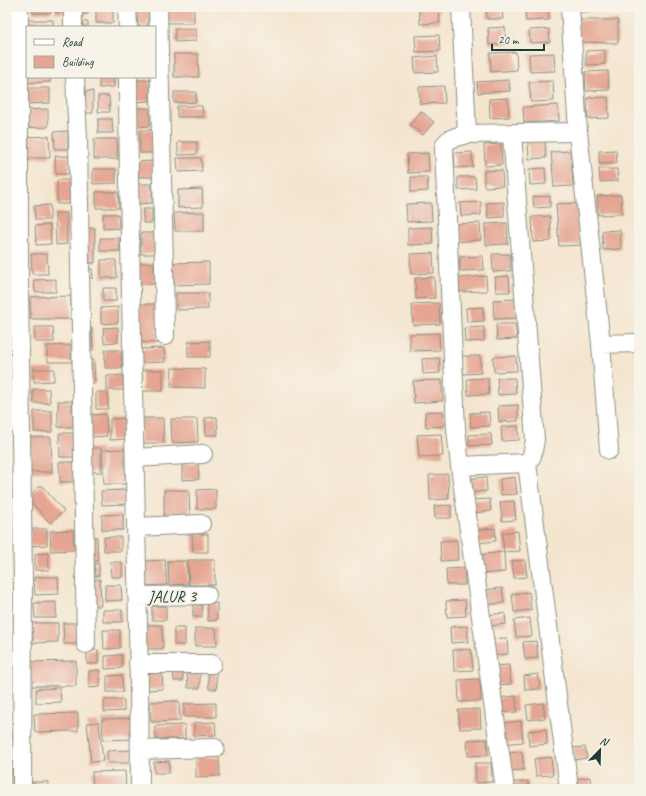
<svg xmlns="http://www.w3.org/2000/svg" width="646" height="796" font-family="Caveat,sans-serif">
<rect width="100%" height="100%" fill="#f7f3e8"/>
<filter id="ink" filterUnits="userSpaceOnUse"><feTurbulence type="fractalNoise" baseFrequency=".025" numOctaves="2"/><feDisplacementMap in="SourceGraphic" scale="8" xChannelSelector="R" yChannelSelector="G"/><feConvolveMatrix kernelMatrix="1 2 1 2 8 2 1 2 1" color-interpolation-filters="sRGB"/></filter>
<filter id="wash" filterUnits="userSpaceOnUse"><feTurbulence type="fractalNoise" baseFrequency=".012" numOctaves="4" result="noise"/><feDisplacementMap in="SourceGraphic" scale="16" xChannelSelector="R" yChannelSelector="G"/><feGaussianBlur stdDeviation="0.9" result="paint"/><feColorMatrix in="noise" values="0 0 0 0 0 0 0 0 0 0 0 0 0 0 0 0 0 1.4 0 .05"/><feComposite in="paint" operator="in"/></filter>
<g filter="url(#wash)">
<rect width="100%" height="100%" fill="#f4e5cf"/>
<g id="blocks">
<path fill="#e5a592" d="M32,7H50L51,13H33Z
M55,7H65V13H55Z
M76,7H88V14H76Z
M96,7H113V23H96Z
M136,7H148V26H136Z
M167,7H194V23H167Z
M419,7H439L440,23L420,24Z
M486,7H502L503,19H487Z
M525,7H548L549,20L526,21Z
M576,7H618V9L576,12Z
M27,20H53V27H27Z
M577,20H618V43L577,42Z
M75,22H88V27H75Z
M505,27L506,44L489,45L488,28Z
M175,29H196V41L175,42Z
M549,29L550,42L530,43L529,30Z
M439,35L440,51L416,52L415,36Z
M605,50V64L586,65V51Z
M516,52L517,70L491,72L490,53Z
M554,53L555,71L530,72L529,54Z
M174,54H198L199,77H174Z
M437,56L438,72L415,73L414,58Z
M608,71L609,90L586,91L585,72Z
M28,77H50V82L29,83Z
M99,77H114V87L99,88Z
M134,80H150V101L135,102Z
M509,80L510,91L478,93L477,82Z
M553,81L554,101L531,102L529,82Z
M444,86L445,103L420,104L419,87Z
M26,88H50V103L26,104Z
M80,91H93V113H80Z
M174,92H196V102L174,103Z
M98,96H109L110,112H98Z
M608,97L609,118L588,119L587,98Z
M508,98L509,117L490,118L489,99Z
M558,105L559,121L524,123L523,107Z
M177,106H202L203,117H177Z
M135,108H149L150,126L136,127Z
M48,109V127L23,128L22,110Z
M421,111L434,122L423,135L410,125Z
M98,119H112L113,133H98Z
M140,130H152L153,153H140Z
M68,131V149H55L54,132Z
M49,136L50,158H27L26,137Z
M94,139H117L118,159H94Z
M545,141L546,158L529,159L528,142Z
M178,142H197V154L178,155Z
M501,144L502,165L485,166L484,145Z
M616,150L617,163L599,164V151Z
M571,151L573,186L554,187L551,152Z
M472,152L473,167L455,168L454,153Z
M428,153L429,172L408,173L407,154Z
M55,156H69V174H56Z
M177,158H201L202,171L178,172Z
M153,161V177H135V162Z
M545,168L546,184L530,185L529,169Z
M93,169H116V183L93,184Z
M599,169H617L618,181L600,182Z
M502,170L503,186L484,187V171Z
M411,177H427L428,191L411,192Z
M458,177H475L476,189L458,190Z
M57,180H73L74,204H57Z
M136,184H152V203L137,204Z
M202,189L203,207L178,208V190Z
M96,192H118L119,208H96Z
M621,195L622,214L598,215L597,196Z
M550,196V207L534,208L533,197Z
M481,202V215L461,216L460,203Z
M504,202V217L488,218L487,203Z
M431,203L432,221L407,222L406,204Z
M580,203L582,245L559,246L556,204Z
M50,205V220H35L34,206Z
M143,209H152V223H143Z
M204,212V231H175L174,213Z
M55,213H67V244L56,245Z
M103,214H118L119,228L103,229Z
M550,216L551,241L533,242L532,217Z
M480,223L481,240L455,242L454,224Z
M507,223L508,244L486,245L485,224Z
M50,225L51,244L36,245L35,226Z
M432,227L433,244L408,245V228Z
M95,228V263H82L81,229Z
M620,230L621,249L603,250L602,231Z
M141,233H156V254H141Z
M100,238H119L120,251H100Z
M433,253L434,273L411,274L410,254Z
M31,254H47L48,274H32Z
M492,254H510L511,271L493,272Z
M483,256L484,270L460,271V257Z
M101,260H116L117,278H101Z
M209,262V284L171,285V263Z
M140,263H154V284H140Z
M84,269H92L93,278H84Z
M486,276L487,291L460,292L459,278Z
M509,276L510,292H496L495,277Z
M434,277L435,298L416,299L415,278Z
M56,279V292H35L34,280Z
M103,288H116V301H103Z
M176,293H208V309L176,310Z
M71,296V319H31L30,297Z
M516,299L517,318L494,319L493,300Z
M439,303L440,324L413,325L412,304Z
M140,304H158L157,343L139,342Z
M118,307V323L101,324V308Z
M483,307L484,321L467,322L466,308Z
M496,324H515L517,339L497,340Z
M35,327H53L54,342H35Z
M118,327V342L104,343L103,328Z
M484,327V341L465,342L464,328Z
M85,328H92L93,350L85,351Z
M439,333L440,350L410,351L409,334Z
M210,341V357H188V342Z
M72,345V362H48L47,346Z
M164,348L165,362L141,363V349Z
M105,350H121L122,368H105Z
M462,356H480L481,373L463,374Z
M516,356L517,371L494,372L493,357Z
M439,358L440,373L423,374L422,359Z
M85,360H94L95,383L86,384Z
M172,368L205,369V388L171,387Z
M33,369H54V381L34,382Z
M142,370H163V391H142Z
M123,375L124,390H107V376Z
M488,378L489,394L468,395L467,379Z
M497,378H515L516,394L498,395Z
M442,380L443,401L414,403L413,381Z
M33,389H49L50,403H33Z
M96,392H108V409H96Z
M58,401H72L73,427H58Z
M518,405V421L499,422L498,406Z
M34,411H52V432H34Z
M443,411L444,426L426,427L425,412Z
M489,412L490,426L471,427L470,413Z
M106,414L107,436L89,437L88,415Z
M217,417L218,435H206L205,418Z
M127,418V439L110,440V419Z
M140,418H163L164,443H141Z
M171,419H197L198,442L172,443Z
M518,426L519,440L502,441L501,427Z
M59,433H76L77,457H60Z
M441,434L443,456L419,457L417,435Z
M491,434L492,445L469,446V435Z
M28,437H51L52,472H29Z
M86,448H101V472H87Z
M125,449L126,484H104L102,450Z
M59,462H75V482H60Z
M182,463H198L199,479L182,480Z
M448,474L449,499L430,500L429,475Z
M486,477L487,491L469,493L467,479Z
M515,477L517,494L501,495L500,479Z
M41,485L64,511L50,523L27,498Z
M216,489V509H197V490Z
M126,490L127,504L102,505L101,491Z
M164,490H189L190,521H164Z
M490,499L491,511L474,513L472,500Z
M514,501L516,520L502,521L500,502Z
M451,505V518H435L434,506Z
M123,514V530H102V515Z
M495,528L496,541L477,543L476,530Z
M30,529H47V545L30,546Z
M73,530L74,550L51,551L50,531Z
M518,531L520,551L504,552L502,533Z
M7,534H8L9,551H7Z
M192,534H208V552H193Z
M86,537H97L98,561H87Z
M104,537H121V551H104Z
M457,540L458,560L441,561L440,541Z
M504,552L505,572L480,574L478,555Z
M48,553L49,570H35V554Z
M165,560L167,585L145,586L143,561Z
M188,560H215V585H189Z
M525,560L527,577L514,578L512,561Z
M168,561H186L188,584L169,585Z
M110,562H122V577H111Z
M88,564H99V576H88Z
M464,568L465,585H447L446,569Z
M34,577H58L59,594L35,595Z
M100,579L101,606H88V580Z
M105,585H121L122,600L105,601Z
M502,588L504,603L484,605L482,590Z
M529,592L531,610L514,612L512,594Z
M465,600L466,616L447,617L446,601Z
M56,602V618H35L34,603Z
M207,603H217V620L208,621Z
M193,605H202V617H193Z
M152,606H166V620H152Z
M103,610H122V622H103Z
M505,613L506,624L489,626L488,615Z
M530,618L532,636L516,637L514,620Z
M32,623H58V642L33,643Z
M63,623H80L81,644H64Z
M144,625H162L163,649H144Z
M467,626L468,642L451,643L450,627Z
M174,628H185V645H174Z
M195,628H216L217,646H195Z
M103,630H120V648L104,649Z
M507,638L508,654L491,656L490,639Z
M536,641L538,658L525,659L523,642Z
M471,649L473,670L454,671L453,650Z
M87,650H98V664H87Z
M7,654H10L11,670H7Z
M122,655V668L105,669V656Z
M76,661V686H28V662Z
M509,665L511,684L496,685L494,666Z
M173,668H183V681H174Z
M100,670V687L89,688V671Z
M146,672H162L163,689L146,690Z
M208,672H216L217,689H209Z
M187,673H200V688H188Z
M538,674L540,689L525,690L524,676Z
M122,675L123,692H107V676Z
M480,679L481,701L459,702L458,680Z
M60,688L61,702L36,703V689Z
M516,696L517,712L498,713L496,698Z
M104,700H124V711L104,712Z
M179,701L180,721L151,722L150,702Z
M216,703V717H184V704Z
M543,703L545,718L528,720L526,705Z
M480,709L481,728L460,729L458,710Z
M78,713V731L35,732L34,714Z
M134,718V739L103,740L102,719Z
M521,721L523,742L502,744L501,723Z
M99,722L103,761L91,762L87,723Z
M215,722L216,735L194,736V723Z
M7,723H14L15,738L7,739Z
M185,725V739H156L155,726Z
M546,729L547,744L529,746L528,731Z
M487,739L488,755L468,756L467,740Z
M7,746H13V761H7Z
M585,747L587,758L574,760L573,748Z
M133,750V763H108L107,751Z
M522,752L524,770L507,771L505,753Z
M196,757H219L220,776L196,777Z
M551,757L553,775L536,776L534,759Z
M169,761V773H154V762Z
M475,763H491L492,782L476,783Z
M7,768H11V787H7Z
M125,771L126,788L93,789L92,772Z
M590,777L591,789H577L576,779Z
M528,781L529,789H509L508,783Z
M32,782H48V789H32Z
M556,785V789H538V787Z
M217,787V789H194V788Z"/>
</g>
</g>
<g filter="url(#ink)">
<use href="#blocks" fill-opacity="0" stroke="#8a9182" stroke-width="1"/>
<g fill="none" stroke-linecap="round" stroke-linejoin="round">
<g stroke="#8a9182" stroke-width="20">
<path id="street" d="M19,7V286L23,582L22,787
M73,7V27
M127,7L128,27
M158,7L164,264L165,336
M461,7L467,134
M570,7L578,132L601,344L609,450
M75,77L78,139L86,644
M128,77C129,314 139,552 140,789
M512,134L535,440L532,456L527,463L569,789
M601,344L639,343
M135,458L203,454
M460,466L527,463
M136,527L201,524
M137,596L207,595
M138,664H212
M140,750L215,748
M505,789L460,466L456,429L444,148C446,137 458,137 467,134L578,132"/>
</g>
<use href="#street" stroke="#fff" stroke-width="18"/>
</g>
</g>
<g text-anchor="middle" stroke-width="4" stroke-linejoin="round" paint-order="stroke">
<g font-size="17" fill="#1f3d34" stroke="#f7f3e8">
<text transform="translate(172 596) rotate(-1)" y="6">JALUR 3</text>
</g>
</g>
<rect width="646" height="796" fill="none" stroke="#f7f3e8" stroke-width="24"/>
<rect x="26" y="26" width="130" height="52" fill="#f7f3e8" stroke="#a1aaa0"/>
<rect x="34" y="39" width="20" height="6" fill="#ffffff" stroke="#a1aaa0"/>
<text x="62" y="46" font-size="12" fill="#1f3d34">Road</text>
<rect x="34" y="56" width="20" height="12" fill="#e5a592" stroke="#a1aaa0"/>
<text x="62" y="66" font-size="12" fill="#1f3d34">Building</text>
<g transform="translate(600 750) rotate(23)" stroke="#f7f3e8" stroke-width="3" paint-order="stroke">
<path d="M0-3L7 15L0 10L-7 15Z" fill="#1f3d34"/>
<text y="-6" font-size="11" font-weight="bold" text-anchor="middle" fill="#1f3d34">N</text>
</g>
<path d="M492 44v6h52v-6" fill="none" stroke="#1f3d34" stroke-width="2"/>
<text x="498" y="44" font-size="12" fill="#1f3d34" stroke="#f7f3e8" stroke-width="3" paint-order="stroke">20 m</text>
</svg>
